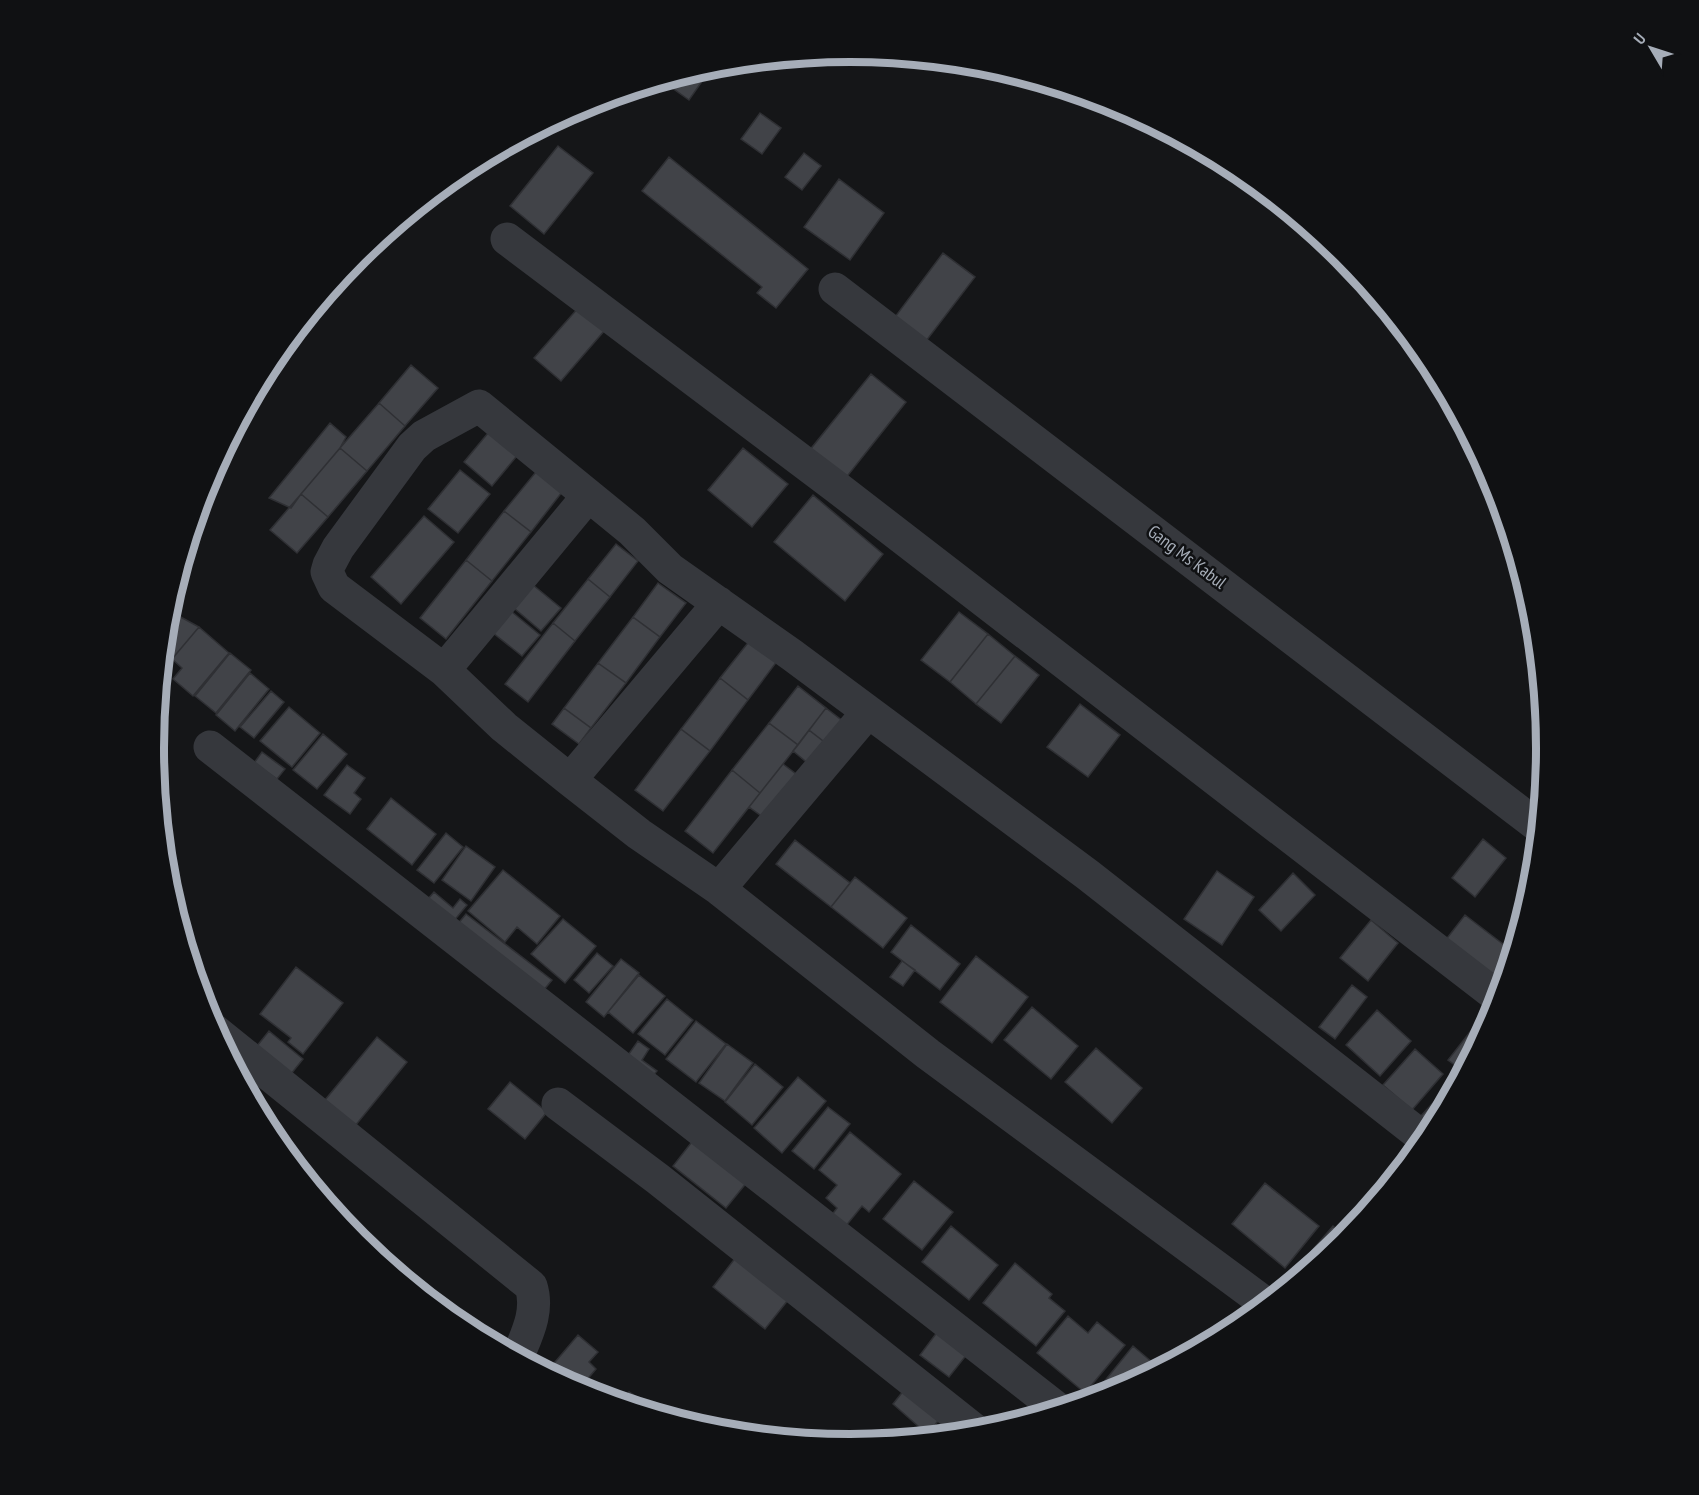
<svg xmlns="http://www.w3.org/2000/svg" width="1699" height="1495" font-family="'PT Sans Narrow',sans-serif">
<rect width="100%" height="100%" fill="#151618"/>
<path fill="#414348" stroke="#2f3034" stroke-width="1.5" d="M705,67L710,70L689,100L668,85L674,76Z
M760,113L781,128L762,154L741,139Z
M558,146L593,173L544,234L510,206Z
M804,153L821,166L802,190L785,177Z
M669,157L808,269L776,308L757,293L762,287L642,191Z
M839,179L884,213L850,260L804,227Z
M943,253L975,277L926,341L895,317Z
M579,307L605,330L561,381L534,358Z
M411,365L438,388L405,426L379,403Z
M871,374L906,402L845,479L809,451Z
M379,403L405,426L367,471L340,448Z
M330,423L346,437L340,448L301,494L291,508L269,498Z
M493,427L521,451L492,486L464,462Z
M340,448L367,471L328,517L301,494Z
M743,448L788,484L752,527L708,490Z
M540,467L566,487L531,532L504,511Z
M460,470L490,494L458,533L428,509Z
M301,494L328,517L297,553L270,530Z
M813,495L883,554L845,601L774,542Z
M504,511L531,532L492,581L466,560Z
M424,516L454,542L401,604L371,577Z
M616,544L638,561L610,597L588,579Z
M466,560L492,581L446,639L420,618Z
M588,579L610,597L575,641L553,623Z
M527,580L561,608L541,631L508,603Z
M658,583L686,603L660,637L633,617Z
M506,607L540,635L522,656L488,629Z
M959,612L988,634L950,682L921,660Z
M177,615L199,627L172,659L163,650L165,630Z
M633,617L660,637L626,683L598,663Z
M553,623L575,641L528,702L505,684Z
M199,627L229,653L193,696L173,679L182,668L172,659Z
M988,634L1015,656L976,704L950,682Z
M751,639L778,660L748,700L720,678Z
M230,653L251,670L216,713L195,696Z
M1015,656L1039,675L1001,723L976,704Z
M598,663L626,683L591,728L564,708Z
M250,673L269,689L235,731L216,715Z
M720,678L748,700L710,751L681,729Z
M798,686L826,708L798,745L769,723Z
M271,691L284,702L254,738L240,727Z
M1080,704L1120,735L1088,777L1047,747Z
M289,707L320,733L292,767L260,741Z
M564,708L591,728L579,744L552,724Z
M826,708L844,722L827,744L809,730Z
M769,723L798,745L760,793L732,770Z
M681,729L710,751L663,811L635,790Z
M809,730L827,744L810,765L793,751Z
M323,734L347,754L317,789L293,770Z
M262,752L285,769L277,779L254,763Z
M783,764L800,777L767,820L749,807Z
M347,765L365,778L354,793L361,799L350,814L324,795Z
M732,770L760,793L713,853L685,831Z
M391,798L436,834L412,865L367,829Z
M446,833L463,847L434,883L417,870Z
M1483,839L1506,858L1475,897L1452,878Z
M795,840L850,883L831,907L776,864Z
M466,846L495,867L471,901L442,880Z
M503,870L560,916L537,944L517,927L505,942L468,911Z
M1217,871L1254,897L1222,945L1184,919Z
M1293,873L1315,895L1281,931L1259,910Z
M855,877L907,918L883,948L831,907Z
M434,892L453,908L460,899L467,905L453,922L427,900Z
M466,914L552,980L543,991L457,925Z
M1465,915L1512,951L1503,982L1444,942Z
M563,919L596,946L565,983L531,954Z
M1371,920L1398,943L1368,981L1340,958Z
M911,925L960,964L940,990L891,952Z
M597,953L613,966L589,993L574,980Z
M976,956L1028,997L992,1043L940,1002Z
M621,959L639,973L604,1017L586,1002Z
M902,961L915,970L903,986L890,977Z
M296,967L343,1003L303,1054L288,1042L291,1038L260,1014Z
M639,975L665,996L633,1033L608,1012Z
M1352,985L1367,997L1335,1039L1319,1027Z
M667,999L693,1020L665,1055L638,1034Z
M1032,1007L1078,1046L1051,1079L1004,1040Z
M1377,1010L1411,1041L1380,1076L1346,1045Z
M1484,1014L1491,1019L1463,1071L1448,1060Z
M696,1021L726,1044L696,1082L666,1059Z
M269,1031L303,1059L291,1074L257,1046Z
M377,1037L407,1062L355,1126L325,1100Z
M638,1041L649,1049L642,1060L657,1071L652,1077L626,1058Z
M727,1044L753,1063L725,1101L699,1083Z
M1096,1048L1142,1088L1112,1123L1065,1082Z
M1415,1049L1443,1074L1412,1110L1383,1085Z
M755,1064L783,1087L752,1125L725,1102Z
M798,1077L826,1101L782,1153L754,1128Z
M1454,1080L1456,1083L1432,1128L1420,1117Z
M510,1082L547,1112L525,1139L488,1109Z
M828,1107L850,1124L814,1169L792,1151Z
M850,1132L901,1174L869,1212L862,1206L845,1227L831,1216L837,1208L826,1198L837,1185L819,1170Z
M698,1134L752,1176L726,1208L673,1166Z
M914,1181L953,1212L922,1250L883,1219Z
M1265,1183L1319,1226L1285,1268L1232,1224Z
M951,1226L998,1265L969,1300L922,1262Z
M1333,1226L1345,1236L1287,1285L1284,1283Z
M743,1248L796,1290L765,1329L713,1287Z
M1015,1263L1052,1294L1049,1298L1065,1311L1036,1346L983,1303Z
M1068,1316L1088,1333L1097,1322L1125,1345L1085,1393L1037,1353Z
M938,1331L968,1353L949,1377L920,1355Z
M578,1335L598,1352L589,1362L596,1369L579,1389L567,1383L550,1368Z
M1133,1346L1159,1368L1116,1391L1090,1399Z
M908,1385L944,1414L927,1434L893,1404Z
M629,1392L666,1416L622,1403Z"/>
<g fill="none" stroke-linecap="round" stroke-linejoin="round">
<path stroke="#36383d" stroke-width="33" d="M507,239L835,486L1498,997
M835,289L1538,826
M444,670L588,496
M210,747L1058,1409
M570,780L719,603
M719,889L868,712
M214,1030L531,1286C539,1311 527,1334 518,1356
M558,1104L658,1179L977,1432
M1265,1303L928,1054L719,889L639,834L570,780L504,727L444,670L334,587L327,572L329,565L338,548L412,447L424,436L479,406L632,531L670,569L792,655L1088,875L1425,1139"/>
</g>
<g text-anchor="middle" stroke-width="5" stroke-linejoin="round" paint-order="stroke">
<g font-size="18" fill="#a6adb8" stroke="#101113">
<text transform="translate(1187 557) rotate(37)" y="6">Gang Ms Kabul</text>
</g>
</g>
<path d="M0 0H1699V1495H0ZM164 748a686 686 0 1 1 1372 0a686 686 0 1 1-1372 0Z" fill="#101113" fill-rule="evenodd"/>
<path fill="none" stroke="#a6adb8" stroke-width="8" d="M164 748a686 686 0 1 1 1372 0a686 686 0 1 1-1372 0Z"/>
<g transform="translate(1651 48) rotate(309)" stroke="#101113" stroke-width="4.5" paint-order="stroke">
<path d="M0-4.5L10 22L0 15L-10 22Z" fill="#a6adb8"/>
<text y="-9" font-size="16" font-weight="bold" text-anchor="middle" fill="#a6adb8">U</text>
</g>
</svg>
